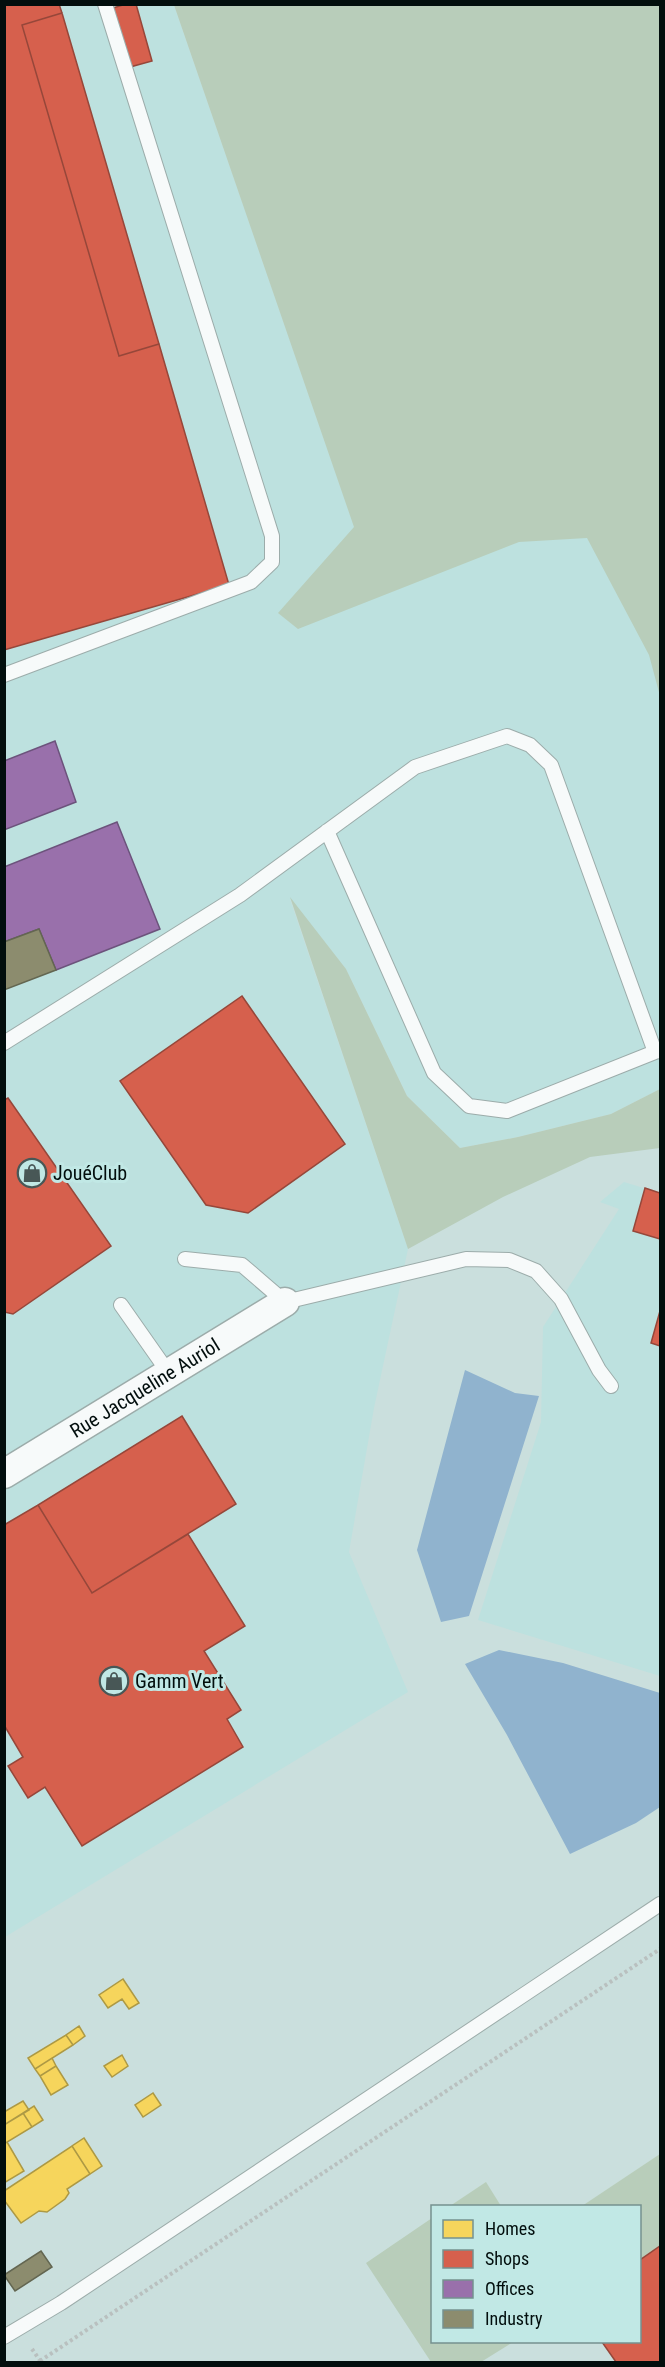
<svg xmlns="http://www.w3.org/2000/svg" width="665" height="2367" font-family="'Roboto Condensed',sans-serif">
<rect width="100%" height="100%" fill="#cadfdd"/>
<path fill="#bde1df" d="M5,5H174L354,526L660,510V1089L611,1114L518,1137L460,1148L407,1096L346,969L290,899L408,1249L374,1408L349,1552L408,1692L5,1937Z
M624,1182L660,1193V1676L478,1620L541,1422L543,1327L619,1209L600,1202Z"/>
<path fill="#b8cdba" d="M174,5H660V696L649,655L587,538L519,542L298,629L278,613L354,527Z
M290,897L346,969L407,1096L460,1148L518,1137L611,1114L660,1089V1148L590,1157L503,1197L408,1249Z
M660,2154V2246L640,2260V2206H582Z
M486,2182L501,2206H450Z
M432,2218V2342H513L481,2362H431L366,2263Z"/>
<path fill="#90b3ce" d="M465,1370L515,1393L539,1396L469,1616L441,1622L417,1550Z
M499,1650L563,1663L660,1693V1807L636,1823L570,1854L507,1735L465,1664Z"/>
<path fill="#f6d55c" stroke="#ad9944" stroke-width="1.5" d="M123,1979L139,2003L129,2009L122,1999L108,2008L99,1995Z
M79,2026L85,2036L73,2045L66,2035Z
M66,2035L73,2045L35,2069L28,2058Z
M122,2055L128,2066L112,2077L104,2066Z
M52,2058L56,2066L40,2076L35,2069Z
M56,2066L68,2085L51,2095L40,2076Z
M153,2093L161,2105L143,2117L135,2105Z
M23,2101L29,2110L4,2125V2112Z
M34,2106L43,2120L32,2127L23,2113Z
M23,2113L32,2127L4,2144V2125Z
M84,2138L102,2166L90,2174L72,2146Z
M7,2142L24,2171L4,2183V2144Z
M72,2146L90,2174L67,2189L69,2193L65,2199L47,2212L39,2211L21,2223L4,2200V2191Z"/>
<path fill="#d6604d" stroke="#96473a" stroke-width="1.5" d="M4,4H59L62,13L22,25L119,356L159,344L229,585L4,650Z
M126,4H136L152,61L130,67L113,8Z
M62,13L159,344L119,356L22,25Z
M242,996L345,1144L248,1213L206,1205L120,1081Z
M8,1098L111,1246L13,1314L4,1312V1100Z
M645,1188L660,1193V1239L633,1231Z
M660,1311V1346L651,1343Z
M182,1416L236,1504L92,1593L38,1505Z
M38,1505L92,1593L188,1534L245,1626L204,1651L241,1710L227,1719L243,1747L82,1846L45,1787L28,1798L8,1766L23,1757L4,1725V1525Z
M660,2246V2362H616L602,2342H640V2260Z"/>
<path fill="#9970ab" stroke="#6c537c" stroke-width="1.5" d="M55,741L76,802L4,830V761Z
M117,822L160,929L56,970L39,929L4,942V867Z"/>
<path fill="#8c8c6e" stroke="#636651" stroke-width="1.5" d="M39,929L56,970L4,990V942Z
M41,2251L52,2267L15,2291L4,2275Z"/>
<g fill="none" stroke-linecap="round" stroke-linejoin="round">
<g stroke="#9cacaa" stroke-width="16">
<path id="lane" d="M4,675L251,582L272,562V536L105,4
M327,831L434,1073L469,1106L507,1111L655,1052
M4,1043L240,895L415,767L507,736L530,745L551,765L655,1052L660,1051
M185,1259L242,1265L285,1302L466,1259L509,1260L536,1271L561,1299L599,1370L611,1386
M121,1305L168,1372
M4,2337L61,2303L660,1904"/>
</g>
<g stroke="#9cacaa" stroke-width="31">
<g id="street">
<path id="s1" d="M4,1474L285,1302"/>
</g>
</g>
<path stroke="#b9c0bf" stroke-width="4" stroke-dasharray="3 3" stroke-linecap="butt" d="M32,2349L41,2362
M40,2361L660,1949"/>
<use href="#lane" stroke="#f7fafa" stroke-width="14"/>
<use href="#street" stroke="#f7fafa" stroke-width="28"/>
</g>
<defs>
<g id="shop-ring" transform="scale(1.5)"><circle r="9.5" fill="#c1e8e5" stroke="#485756" stroke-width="1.5"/><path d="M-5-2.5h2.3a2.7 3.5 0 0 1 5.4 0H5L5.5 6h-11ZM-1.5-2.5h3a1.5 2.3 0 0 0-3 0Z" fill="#485756"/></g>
</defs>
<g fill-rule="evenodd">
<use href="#shop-ring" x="32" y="1173"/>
<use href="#shop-ring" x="114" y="1681"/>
</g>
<g text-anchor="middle" stroke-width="6" stroke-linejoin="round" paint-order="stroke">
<g font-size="20" fill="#020e0d" stroke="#c1e8e5" text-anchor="start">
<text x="53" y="1180">JouéClub</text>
<text x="135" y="1688">Gamm Vert</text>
</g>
<g font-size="20" fill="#020e0d" stroke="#c1e8e5">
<text dy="7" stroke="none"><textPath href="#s1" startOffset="165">Rue Jacqueline Auriol</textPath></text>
</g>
</g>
<rect width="665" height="2367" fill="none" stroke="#020e0d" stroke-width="12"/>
<rect x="431" y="2205" width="210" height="138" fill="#c1e8e5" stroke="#75918f" stroke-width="1.5"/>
<rect x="443" y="2220" width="30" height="18" fill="#f6d55c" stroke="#75918f" stroke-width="1.5"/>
<text x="485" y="2235" font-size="18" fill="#020e0d">Homes</text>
<rect x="443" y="2250" width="30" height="18" fill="#d6604d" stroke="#75918f" stroke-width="1.5"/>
<text x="485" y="2265" font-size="18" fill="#020e0d">Shops</text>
<rect x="443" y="2280" width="30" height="18" fill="#9970ab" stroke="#75918f" stroke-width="1.5"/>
<text x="485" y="2295" font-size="18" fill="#020e0d">Offices</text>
<rect x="443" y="2310" width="30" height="18" fill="#8c8c6e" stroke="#75918f" stroke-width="1.5"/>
<text x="485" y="2325" font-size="18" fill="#020e0d">Industry</text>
</svg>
